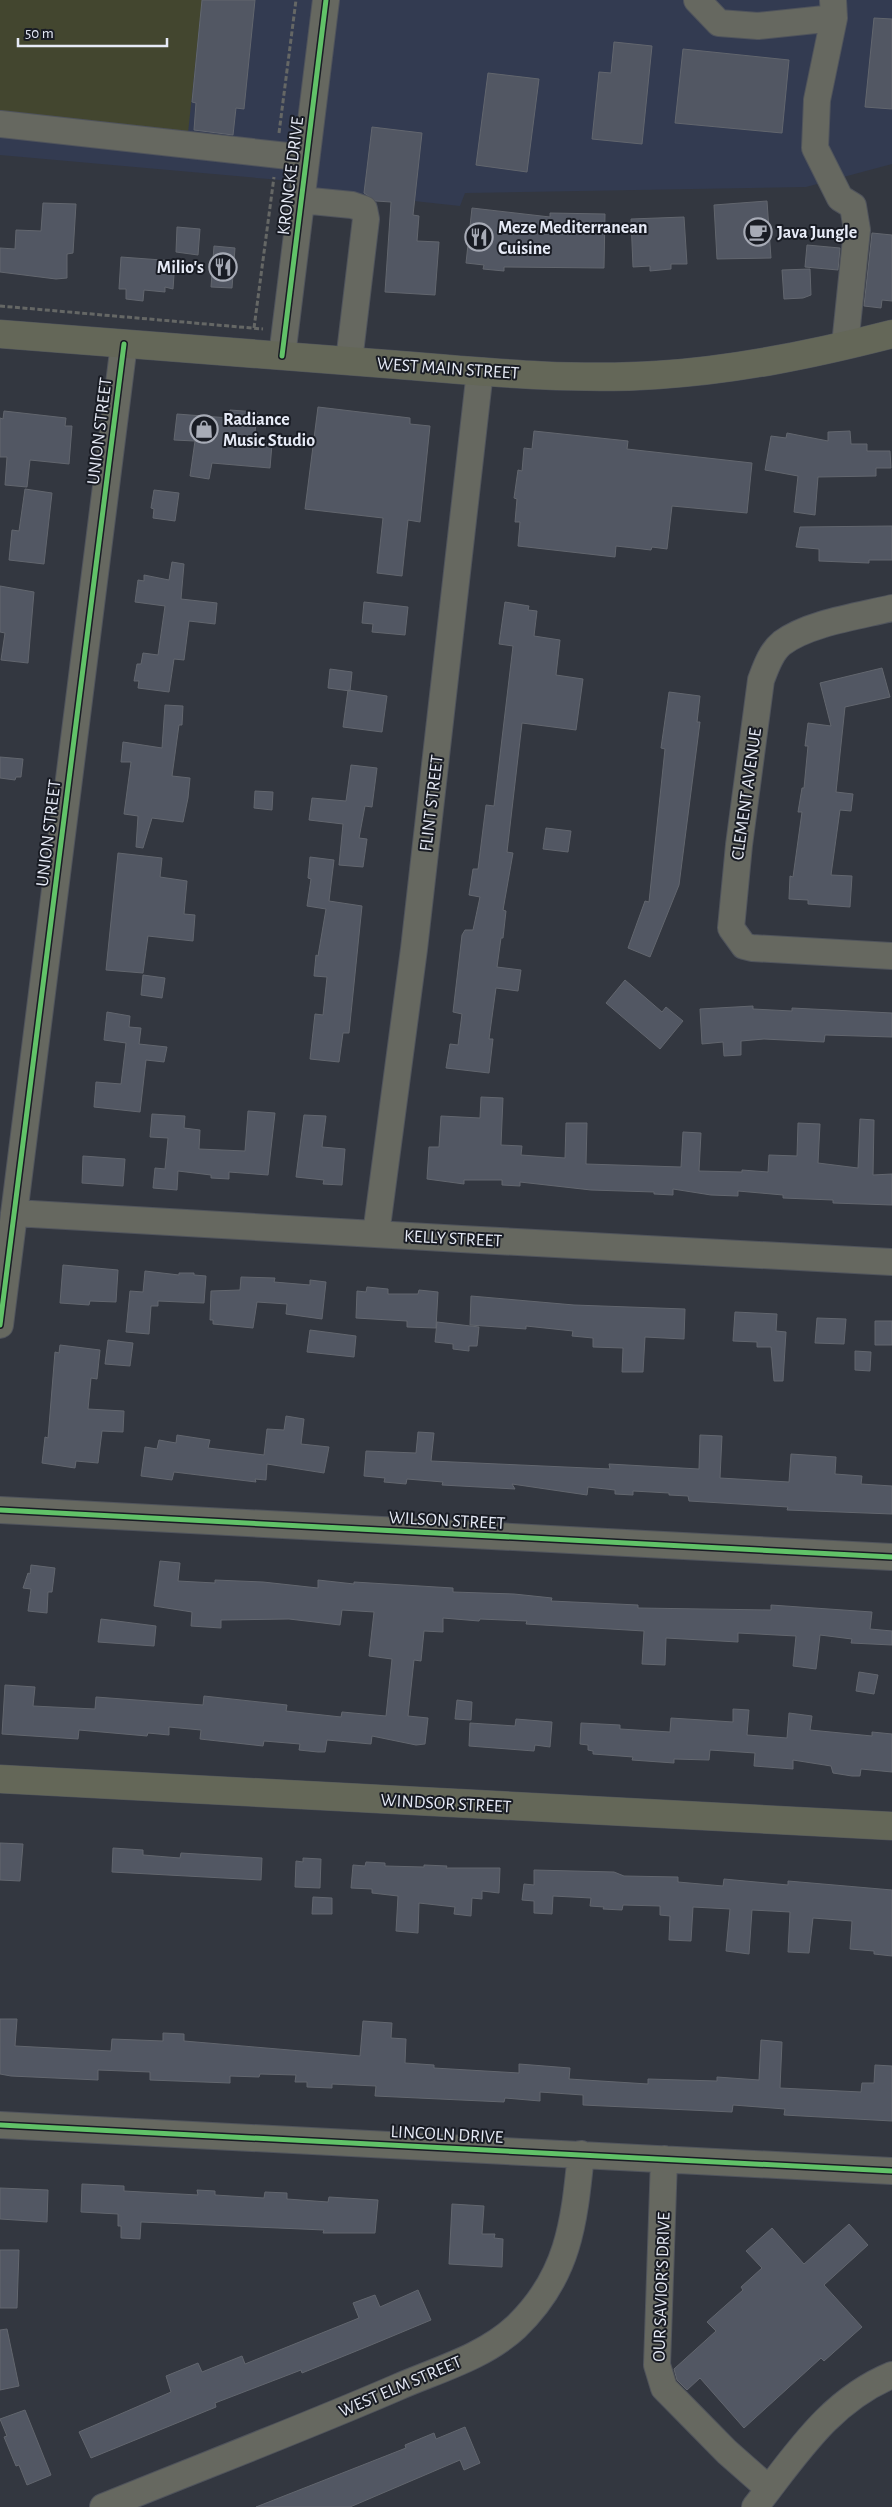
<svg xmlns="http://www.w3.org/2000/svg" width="892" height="2507" font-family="'Alegreya Sans',sans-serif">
<rect width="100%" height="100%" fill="#333740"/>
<path fill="#333b51" d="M0,0H892V164L806,187L465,193L460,206L303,189V182L0,155Z"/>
<path fill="#43462f" d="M0,0H202L188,133L0,113Z"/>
<path fill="#525763" stroke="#62666e" d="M202,0H255L244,109L236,108L233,135L194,130L196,103L192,102Z
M874,18L892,19V109L865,107Z
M614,42L652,46L642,144L592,139L599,72L611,73Z
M683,49L789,60L782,133L675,123Z
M488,73L539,79L527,172L476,165Z
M372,127L422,133L413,215L419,216L417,241L439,242L435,295L385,292L391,202L376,201L364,193Z
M767,201L771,258L717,259L714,205Z
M43,203L76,204L73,253L67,254V278L56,279L0,272V248L15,249L16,230L41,231Z
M472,208L550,217V213L605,214L604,268L504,267V271L483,269L484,265L466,263Z
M684,217L687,264H671V269L650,271V266L633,267L631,219Z
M177,227L200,229L198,255L176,252Z
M872,233L892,235V301L882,300L881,308L864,306Z
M807,245L840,248L838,270L805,267Z
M214,246L235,248L232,288L211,287Z
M121,257L175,261L173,289L165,287V292L144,290L143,301L126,299V289H119Z
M810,269L811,295L803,298L784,299L782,270Z
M318,407L410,418V424L430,426L420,522L408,520L402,576L377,573L383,518L305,509Z
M230,410L257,412L254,442L272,444L270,468L212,463L209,479L190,476L195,441L174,440L177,414L229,418Z
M4,411L66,418L65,426H72L69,464L30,460L27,487L5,485L7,457H0V418L3,419Z
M534,431L628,441L627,449L752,463L747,513L672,506L667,549L652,547L651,550L616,546L615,557L518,546L520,522H515L517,499L514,498L518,470L522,471L524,448L532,449Z
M850,431L851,444H867V451H890L891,468H876V476L818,477L815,515L794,512L798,476L765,470L771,436L786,438L787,433L828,441V432Z
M25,489L52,493L44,564L9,560L12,530L19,531Z
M154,490L179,493L175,521L153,518L154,509L151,508Z
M892,526V560H869V563L819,561V549L796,547L800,527Z
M172,562L184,564L181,599L217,603L215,624L189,621L184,660L174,659L169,692L138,688L139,681H134L137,664H141L143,653L158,655L165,606L135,602L138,580L144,581V575L169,580Z
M0,586L34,592L28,663L1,660L5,633L0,632Z
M364,602L408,607L405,635L372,632L373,624L362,623Z
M505,602L529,606L528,610L537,611L534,636L560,640L556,675L583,679L576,730L522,723L507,852L513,853L503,910L506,911L503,938H501L497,967L521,970L518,991L496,988L489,1039H493L489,1073L446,1068L450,1044L458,1045L462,1014L453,1012L462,935L465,930H473L480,897L469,895L473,869H478L486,805L494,806L513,646L499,644Z
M882,668L890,697L845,707L836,792L853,794L851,811L840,810L831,875L852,876L850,907L808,904V900L789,899L790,876L793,877L802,812H798L802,788H804L808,746H805L808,723L831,726L820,683Z
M330,669L352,672L350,691L328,688Z
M348,690L387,696L382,732L343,727Z
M669,692L700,696L697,722H700L679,885L650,957L628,948L645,901L649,902L665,749L661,748Z
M165,705L183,706L182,725H179L172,776L190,778L188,798L183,822L152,818L143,848L136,847L138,816L124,814L131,762H121L123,742L162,748Z
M0,757L23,759L21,777H16L15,780L0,778Z
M351,765L377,768L372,807L365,806L359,838L367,839L363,867L339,865L343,824L309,820L312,798L346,801Z
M255,791L273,792L272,810L254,808Z
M546,828L571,831L568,852L543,849Z
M118,853L162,858L160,877L187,881L184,914L195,915L193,941L148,936L143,973L106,970Z
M310,857L334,860L329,901L362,906L349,1033H343L339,1062L310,1059L315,1014L323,1015L327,977L314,976L316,955L318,956L326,909L307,906L311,879L308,878Z
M143,975L165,978L162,998L141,995Z
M625,980L662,1012L666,1007L683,1021L660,1049L606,1003Z
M753,1006V1009L792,1011V1008L892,1013V1037L825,1035L824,1042L764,1039L741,1041V1055L724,1056L723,1042L702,1044L700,1009Z
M107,1012L130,1016L129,1027L141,1028L139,1044L167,1047L164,1062L146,1060L140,1112L94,1107L96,1082L121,1084L126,1043L104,1040Z
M481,1097L503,1098L501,1145L522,1146L521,1155L565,1158L566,1123H587L586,1164L681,1167L683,1132L701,1133L699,1171L742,1172V1170L768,1172L769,1155L797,1156L798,1123L820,1124L818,1163L858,1168L860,1119L874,1120L873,1175L892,1174V1205L833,1203V1200L783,1198V1195L738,1191V1196L711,1195L673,1189V1195L654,1194V1192L591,1190L520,1182V1186L502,1185V1180H464V1184L427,1179L429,1147H439L441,1116L480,1118Z
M248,1111L275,1113L268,1175L229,1172V1179L211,1178V1175L178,1171L177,1190L153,1188L155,1168L165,1169L168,1138L150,1137L152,1114L185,1116L184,1128L200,1130L199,1149L245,1151Z
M304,1115L326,1116L322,1147L345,1149L342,1185L323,1184L324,1180L296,1177Z
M83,1156L125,1159L123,1186L82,1183Z
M63,1265L118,1270L116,1302L90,1301L89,1305L60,1303Z
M145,1271L179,1275V1273H194V1275L206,1276L204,1303L158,1301V1306H151L149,1334L126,1332L130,1291L143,1292Z
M241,1277L275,1278L274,1282L310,1285V1280L326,1282L322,1319L286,1314L287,1304L257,1302L253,1328L213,1324V1320H210L211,1291L240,1290Z
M367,1287L388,1289V1294H418L419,1290L438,1292L436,1328L407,1327V1321L356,1318L357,1291L366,1292Z
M471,1296L574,1305L685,1309L684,1339L645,1337L643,1372H622L623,1348L593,1347V1338L572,1336L573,1331L526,1326V1329L470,1325Z
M735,1312L777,1314L776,1331L786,1332L783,1381H774L771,1347H757V1342L733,1341Z
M817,1318L846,1319L844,1344L815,1343Z
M875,1321H892V1345H875Z
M437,1322L479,1327L477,1346H469V1351L453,1349V1344L435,1342Z
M310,1330L356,1336L354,1357L307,1352Z
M108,1340L133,1343L130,1366L105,1364Z
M60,1345L100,1350L97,1379L91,1378L88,1409L124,1411L123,1432L102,1431L98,1463L76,1461L75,1468L42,1463L45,1437L48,1438L55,1352L59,1353Z
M855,1351L871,1352L870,1371L855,1370Z
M286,1416L304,1419L301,1444L329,1447L324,1473L267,1464L266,1480L255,1479L256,1482L174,1472L172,1480L141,1476L145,1447L157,1449L159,1440L176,1443L177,1435L210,1440L208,1448L264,1455L267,1429L284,1430Z
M418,1432L434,1433L431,1461L610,1469L609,1464L699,1469L700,1435L722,1436L720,1478L789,1482L791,1454L836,1457L835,1474L862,1476L861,1484L892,1486V1514L787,1510L788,1507L689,1501L688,1496L669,1495V1493L633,1491V1495L615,1494V1490L588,1487L587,1495L512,1484L515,1489L442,1485L443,1482L407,1479L406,1484L384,1482L385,1478L364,1476L366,1451L416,1453Z
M160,1561L180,1563L178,1581L215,1583V1580L263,1582L318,1588V1580L354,1584V1582L453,1588V1592L514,1594L552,1598L551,1601L638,1605V1608L771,1610V1605L872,1612L870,1629L892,1631V1645L851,1643L852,1639L820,1635L816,1669L793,1666L796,1636L738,1633V1642L666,1638L665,1665L642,1664L644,1631L526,1624L527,1621L480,1619L479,1621L443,1618V1632L424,1631L421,1661L414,1660L408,1716L428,1718L425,1744L416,1745L372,1736L371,1744L327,1740L325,1752H318L299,1750L300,1744L264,1741L263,1746L200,1739L201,1730L169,1727V1735L148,1733L147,1736L79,1730L78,1739L2,1734L5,1685L35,1687L33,1706L95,1709L96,1697L203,1705L204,1696L287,1705L286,1711L341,1717L342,1712L386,1716L392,1659L369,1656L374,1612L342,1610L340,1625L289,1619L221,1620V1628L191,1626L192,1612L154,1606Z
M31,1565L55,1568L52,1592H48L47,1613L28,1611L31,1589L23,1588L28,1573L30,1574Z
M101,1619L156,1626L154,1646L98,1642Z
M859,1672L878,1675L874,1694L856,1691Z
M457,1700L472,1702L471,1720L455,1719Z
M733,1709L749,1710L747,1735L787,1738L789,1713L812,1716L810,1730L872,1736V1732L892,1734V1772L861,1769L860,1776H852L833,1773L831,1766L793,1760V1769L754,1766L755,1753L710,1750L709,1760L674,1759V1763L632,1760L633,1757L593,1754V1751L588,1750V1745L580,1744L581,1723L620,1725V1729L670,1732L671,1718L733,1722Z
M516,1719L552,1722L550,1747L535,1745L534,1751L469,1746L470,1723L515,1726Z
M0,1843L23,1844L20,1881L0,1880Z
M113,1848L143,1850V1855L180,1858L181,1853L262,1858L261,1880L112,1872Z
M303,1858L321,1859L320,1888L295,1887L296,1861L303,1862Z
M366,1862L385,1863V1866L424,1867V1865L447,1866L446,1868H500L499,1893L482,1891V1899L472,1898L471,1916L454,1914L455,1907L419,1903L418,1933L396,1931L398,1896L372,1893V1889L351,1888L353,1865L365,1866Z
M534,1870L614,1872L624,1876L678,1877V1882L723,1886L724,1879L788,1885V1881L892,1890V1956L874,1954V1951L850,1949L852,1921L813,1918L809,1953L788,1952L790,1912L752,1910L749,1954L726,1951L730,1909L693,1907L691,1941L669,1940L670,1916L660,1915V1906L623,1905L622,1910L603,1909L604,1907L590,1906L591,1898L553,1896L552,1914L534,1913V1901L522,1900L524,1884L534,1885Z
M313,1897L332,1898V1914H312Z
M0,2019H17L15,2046L111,2051L112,2039L163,2041V2033L184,2034V2041L360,2056L363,2021L392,2023L391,2038L406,2039L405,2063L434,2065V2068L519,2073V2064L570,2068L569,2079L648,2084V2079L717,2081V2077L759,2080L761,2040L782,2042L780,2088L861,2092L862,2083H874L875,2065L892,2066V2121L784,2115L785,2109L733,2105L732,2112L583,2105V2095L540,2092V2101L505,2098L504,2102L375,2096L376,2086L332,2084V2088L307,2087V2082H295L296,2075L260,2074L259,2077L230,2076V2083L150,2080V2072L98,2070V2080L11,2076L0,2074Z
M82,2184L124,2186V2191L198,2195L197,2190L215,2191V2195L264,2198L265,2192L287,2193V2199L328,2202L329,2197L378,2200L375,2233H323L324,2230L141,2222L140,2239L121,2238V2226H118V2214L81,2212Z
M0,2188L48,2190L47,2222L0,2219Z
M452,2204L484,2206L482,2234H495L494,2238L503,2239L502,2267L449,2264Z
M849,2224L868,2245L824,2285L862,2327L824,2361L821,2358L744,2428L700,2378L687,2390L677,2380L674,2369L716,2331L707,2322L743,2290L741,2287L762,2268L746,2251L772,2228L804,2264Z
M0,2250H19L17,2308H0Z
M418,2290L431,2320L371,2345L302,2373L301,2370L215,2403L216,2407L91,2458L79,2432L171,2392L166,2376L198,2363L202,2372L242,2356L245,2364L359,2318L353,2303L375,2295L380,2307Z
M7,2329L19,2386L0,2390V2330Z
M25,2410L51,2475L27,2485L19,2465L16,2466L4,2437L7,2436L0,2419Z
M465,2427L480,2463L464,2470L460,2460L350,2507H256L406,2448L405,2445L434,2433L436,2439Z"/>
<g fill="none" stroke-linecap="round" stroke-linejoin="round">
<g stroke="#50545c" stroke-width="28">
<path id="minor" d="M697,0L719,23L758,26L834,18
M833,0L834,18L817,100L815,148L840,198L853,206L857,230L845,345
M0,124L306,158
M301,200L352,205L364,209L366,219L349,361
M282,356L326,0
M892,608C859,616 809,623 782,643C771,652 766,667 761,680L739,845L731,928L744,946L752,948L892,956
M14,1213L461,1239L892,1262
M376,1234L414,949L480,371
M0,1325L124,344
M0,1510L892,1557
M0,2125L892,2171
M664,2159L657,2365L664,2388L727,2452L769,2489
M103,2507C201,2467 301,2429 398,2387C437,2370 484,2357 516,2327C569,2276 574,2223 581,2154
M755,2507C796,2455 829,2401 892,2375"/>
</g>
<g stroke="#50545c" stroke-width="29">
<path id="major" d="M0,334C129,344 258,354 387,364C475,371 569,381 657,375C737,370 814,354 892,334
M0,1779L892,1826"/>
</g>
<path stroke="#656765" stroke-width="3" stroke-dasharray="5 2.5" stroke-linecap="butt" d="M279,133L296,0
M0,306L263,329
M254,328L274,177"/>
<use href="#minor" stroke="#666860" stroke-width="26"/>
<use href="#major" stroke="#646758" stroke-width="28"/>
<g stroke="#191c24" stroke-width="8">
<path id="cycleway" d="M282,356L326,0
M0,1325L124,344
M0,1510L892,1557
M0,2125L892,2171"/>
</g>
<use href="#cycleway" stroke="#61c268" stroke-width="5"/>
</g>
<defs>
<g id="cafe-ring" transform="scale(1.4375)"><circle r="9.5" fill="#191c24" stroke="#a7abb6" stroke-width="1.5"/><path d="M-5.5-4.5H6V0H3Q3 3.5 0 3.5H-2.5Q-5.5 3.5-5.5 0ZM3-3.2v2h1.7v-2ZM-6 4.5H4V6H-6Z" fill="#a7abb6"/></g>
<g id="restaurant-ring" transform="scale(1.4375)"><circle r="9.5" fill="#191c24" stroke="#a7abb6" stroke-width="1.5"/><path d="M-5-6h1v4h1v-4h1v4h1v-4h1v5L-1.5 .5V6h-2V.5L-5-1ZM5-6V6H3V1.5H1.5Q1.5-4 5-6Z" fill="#a7abb6"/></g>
<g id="shop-ring" transform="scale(1.4375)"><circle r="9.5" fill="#191c24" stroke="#a7abb6" stroke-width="1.5"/><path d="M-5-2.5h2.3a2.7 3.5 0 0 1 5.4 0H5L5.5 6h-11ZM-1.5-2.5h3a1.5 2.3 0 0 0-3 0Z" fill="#a7abb6"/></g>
</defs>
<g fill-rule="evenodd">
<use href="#cafe-ring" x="758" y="232"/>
<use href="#restaurant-ring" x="479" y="237"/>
<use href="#restaurant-ring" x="223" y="267"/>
<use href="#shop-ring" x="204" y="429"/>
</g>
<g text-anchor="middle" stroke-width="4" stroke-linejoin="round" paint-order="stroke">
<g font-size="18" fill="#e6eaf6" stroke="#191c24">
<text transform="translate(290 176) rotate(-83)" y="6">KRONCKE DRIVE</text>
<text transform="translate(448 368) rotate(4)" y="6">WEST MAIN STREET</text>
<text transform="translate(99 431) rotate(-83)" y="6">UNION STREET</text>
<text transform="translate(746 794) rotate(-82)" y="6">CLEMENT AVENUE</text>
<text transform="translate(431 803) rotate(-83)" y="6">FLINT STREET</text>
<text transform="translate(48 833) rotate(-83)" y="6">UNION STREET</text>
<text transform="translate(453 1238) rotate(3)" y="6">KELLY STREET</text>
<text transform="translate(447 1520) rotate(3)" y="6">WILSON STREET</text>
<text transform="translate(446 1803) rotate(3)" y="6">WINDSOR STREET</text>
<text transform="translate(447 2134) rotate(3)" y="6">LINCOLN DRIVE</text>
<text transform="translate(661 2287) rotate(-88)" y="6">OUR SAVIOR'S DRIVE</text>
<text transform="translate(400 2386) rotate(-23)" y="6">WEST ELM STREET</text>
</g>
<g font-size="18" font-weight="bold" fill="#e6eaf6" stroke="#191c24" text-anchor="start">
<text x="498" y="233">Meze Mediterranean<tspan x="498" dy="21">Cuisine</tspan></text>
<text x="777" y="238">Java Jungle</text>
<text x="204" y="273" text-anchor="end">Milio's</text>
<text x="223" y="425">Radiance<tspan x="223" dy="21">Music Studio</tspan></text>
</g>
</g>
<path d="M18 38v8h149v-8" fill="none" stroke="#e6eaf6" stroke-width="2.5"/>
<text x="25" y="38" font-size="15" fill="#e6eaf6" stroke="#191c24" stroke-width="4" paint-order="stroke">50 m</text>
</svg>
